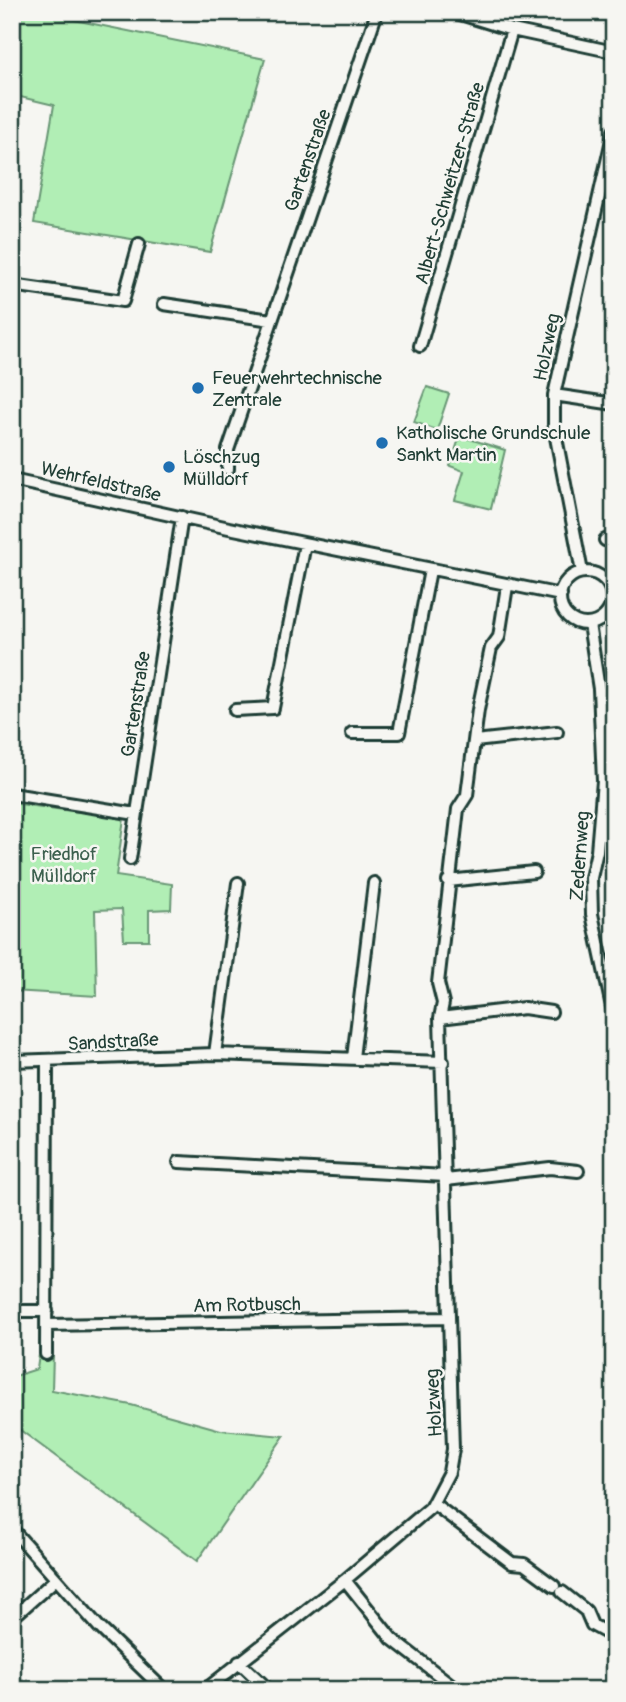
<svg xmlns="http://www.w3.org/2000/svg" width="626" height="1702" font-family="Pangolin,sans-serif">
<rect width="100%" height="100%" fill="#f6f6f2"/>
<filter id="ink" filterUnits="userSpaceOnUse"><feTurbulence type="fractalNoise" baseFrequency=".0143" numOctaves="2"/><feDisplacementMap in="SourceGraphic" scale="14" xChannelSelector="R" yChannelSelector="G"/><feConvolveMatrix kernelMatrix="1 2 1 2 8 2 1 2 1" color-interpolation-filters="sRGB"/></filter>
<g filter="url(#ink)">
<path fill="#b1eeb5" stroke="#689674" stroke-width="2" d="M12,12H35L265,59L210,252L34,223L54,105L12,95Z
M427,387L449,394L437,430L414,422Z
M460,436L505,450L491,509L455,500L464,471L450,466Z
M12,803L124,818L116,876L172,884L171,909L149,910V940H124L122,909L95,910L97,996L12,991Z
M53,1354L52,1390L131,1405L221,1430L284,1436L197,1561L12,1424V1377L37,1369L39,1355Z"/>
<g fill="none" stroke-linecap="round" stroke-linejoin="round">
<g stroke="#1f3d34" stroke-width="16">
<path id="street" d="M454,12L512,30L614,52
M12,285L123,301L139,244
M164,304L271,320
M420,346L512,30
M554,395L614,404
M228,469V450L377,12
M12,480L229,528L561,595
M605,540L614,537
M582,572L554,427V395L614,131
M560 598a26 26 0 1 1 52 0a26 26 0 1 1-52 0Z
M589,624L599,689L603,781L597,851L591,878L592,914L614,1016
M235,710L273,708L305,544
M352,733H399L430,570
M475,741L557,732
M12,794L136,814
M130,859L182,517
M448,881L534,872
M440,1018L524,1008L551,1012
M215,1054L238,883
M353,1058L374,883
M12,1061L215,1054L443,1062
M179,1162L446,1176
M446,1180L550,1168L578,1171
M12,1311H47
M47,1325L448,1318
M46,1354L47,1062
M434,1504L512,1563L524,1564L554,1586
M12,1529L99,1627L164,1690
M345,1580L392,1639L458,1690
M562,1592L586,1611L592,1625L614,1637
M12,1618L56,1579
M239,1662L269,1690
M205,1690L345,1580L430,1508L449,1472L453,1449L440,1018L443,1003L438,983L458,809L467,795L478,710L491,648L499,637L507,586"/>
</g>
<use href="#street" stroke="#f6f6f2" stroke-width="10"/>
</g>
</g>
<g fill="#1f6fb2" stroke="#f6f6f2" stroke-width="2.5">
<circle cx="198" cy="388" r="7"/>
<circle cx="382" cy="443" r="7"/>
<circle cx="169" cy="467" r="7"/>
</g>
<g text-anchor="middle" stroke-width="5" stroke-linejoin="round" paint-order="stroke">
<g font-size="19" fill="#1f3d34" stroke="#f6f6f2">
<text transform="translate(307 160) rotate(-71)" y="7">Gartenstraße</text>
<text transform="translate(449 183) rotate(-74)" y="7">Albert-Schweitzer-Straße</text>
<text transform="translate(546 347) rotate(-78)" y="7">Holzweg</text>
<text transform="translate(101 481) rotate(13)" y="7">Wehrfeldstraße</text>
<text transform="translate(135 704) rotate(-81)" y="7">Gartenstraße</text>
<text transform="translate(579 856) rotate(-86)" y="7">Zedernweg</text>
<text transform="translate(113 1041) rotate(-3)" y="7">Sandstraße</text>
<text transform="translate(247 1304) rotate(-1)" y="7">Am Rotbusch</text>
<text transform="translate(433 1403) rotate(-93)" y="7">Holzweg</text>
</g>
<g font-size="19" fill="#1f3d34" stroke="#f6f6f2" text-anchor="start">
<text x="212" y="384">Feuerwehrtechnische<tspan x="212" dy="22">Zentrale</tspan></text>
<text x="396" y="439">Katholische Grundschule<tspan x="396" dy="22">Sankt Martin</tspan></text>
<text x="183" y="463">Löschzug<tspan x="183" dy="22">Mülldorf</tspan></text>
</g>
<g font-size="19" fill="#3c604e" stroke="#f6f6f2">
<text x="64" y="860">Friedhof<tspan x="64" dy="22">Mülldorf</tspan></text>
</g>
</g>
<rect width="626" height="1702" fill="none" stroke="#f6f6f2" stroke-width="42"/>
<rect x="21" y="21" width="584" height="1660" fill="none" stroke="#1f3d34" stroke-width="2.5" filter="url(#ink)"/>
</svg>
